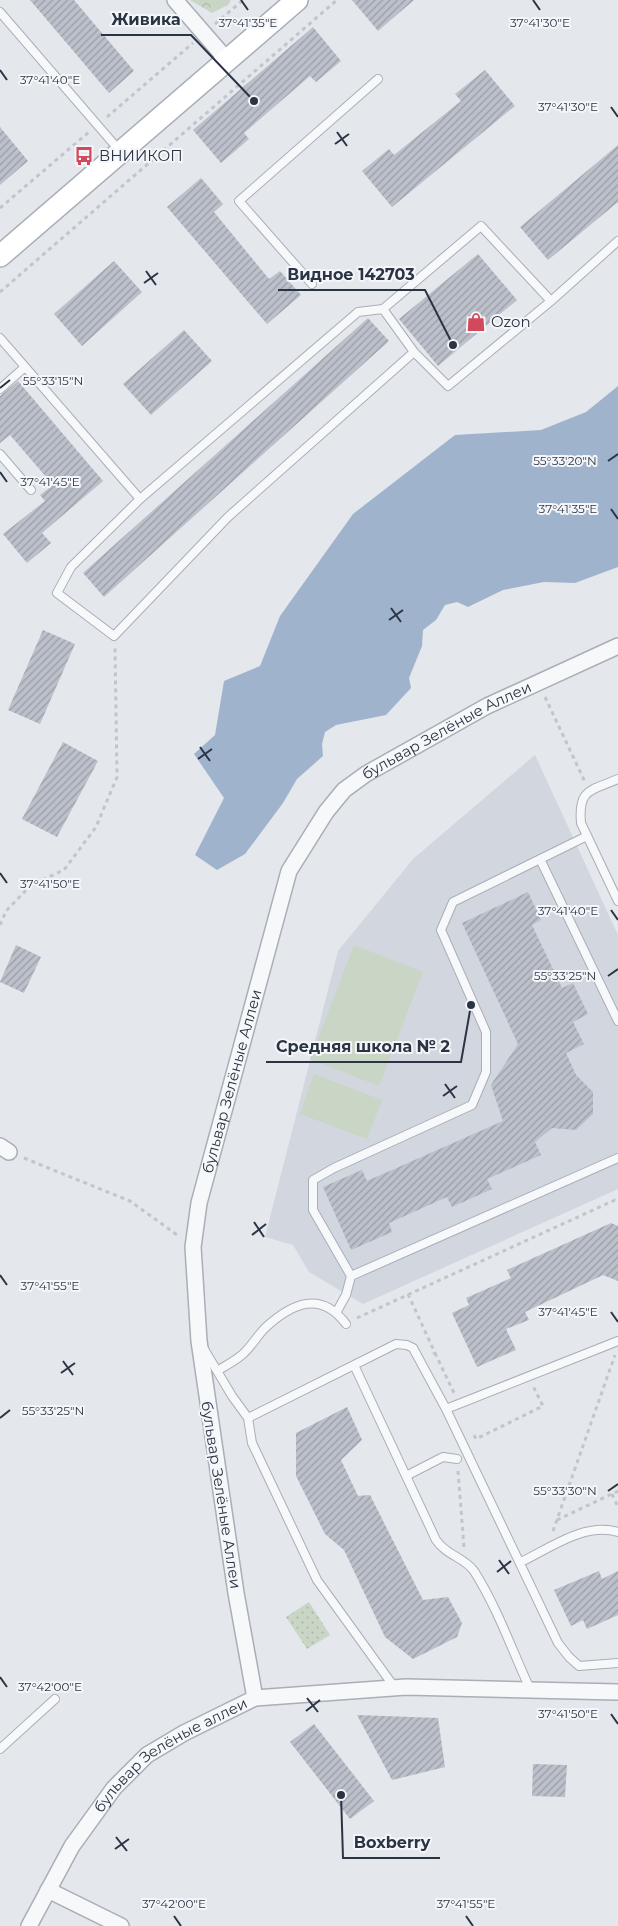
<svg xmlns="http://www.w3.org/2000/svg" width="618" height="1926" font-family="Montserrat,sans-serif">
<defs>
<pattern id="grass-dots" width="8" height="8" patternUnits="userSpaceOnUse" patternTransform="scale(1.25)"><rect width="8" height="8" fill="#c9d6c5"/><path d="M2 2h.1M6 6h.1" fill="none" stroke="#adb8ab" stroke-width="1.8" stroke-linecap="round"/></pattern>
<pattern id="forest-crowns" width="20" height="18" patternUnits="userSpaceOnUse" patternTransform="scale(1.25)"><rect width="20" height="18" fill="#c9d6c5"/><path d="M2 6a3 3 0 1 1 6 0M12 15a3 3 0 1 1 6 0" fill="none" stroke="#adb8ab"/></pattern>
<pattern id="building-hatch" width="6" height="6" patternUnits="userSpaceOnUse" patternTransform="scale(1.25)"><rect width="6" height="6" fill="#bbc0ca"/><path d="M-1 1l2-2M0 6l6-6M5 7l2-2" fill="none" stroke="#989da6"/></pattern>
</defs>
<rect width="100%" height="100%" fill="#e4e7ec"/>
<path fill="#d2d6de" d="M535,755L618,935V1189L363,1304L309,1272L293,1245L265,1237L338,951L413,859Z"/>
<path fill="url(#grass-dots)" d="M309,1602L330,1635L307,1649L286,1617Z"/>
<path fill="url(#forest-crowns)" d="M190,0H231L228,5L212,13Z"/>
<path fill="#c9d6c5" d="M354,945L423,972L379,1086L310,1059Z
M314,1074L382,1100L367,1139L300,1114Z"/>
<path fill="#9fb4cc" d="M618,386V567L575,583L544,582L503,590L468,607L457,602L445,605L436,620L423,630L422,646L409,678L411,688L386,715L336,725L325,732L322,744L323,756L297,779L283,803L245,854L217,870L195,855L224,798L194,754L215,735L224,681L260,666L280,616L353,514L455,435L541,430L586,412Z"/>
<path fill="url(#building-hatch)" d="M30,0H74L134,71L109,93Z
M352,0H414L378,31Z
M313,27L341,61L316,82L310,76L244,133L249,139L221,163L193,130Z
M485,70L515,106L392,207L362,171L389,149L394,155L461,101L455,94Z
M0,127L28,161L0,185Z
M618,145V202L548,260L520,227Z
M201,178L223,204L214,212L269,279L280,271L301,295L267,324L167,207Z
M478,254L517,300L438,366L399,319Z
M114,261L142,292L82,346L54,314Z
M368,318L389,341L104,597L83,573Z
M184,330L212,361L151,415L123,384Z
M18,381L103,481L42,533L51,543L27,563L3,534L45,501L40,495L53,485L10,435L0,443V396Z
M43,630L75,644L40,724L8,710Z
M63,742L98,761L57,837L22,819Z
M528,892L541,920L532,925L562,988L573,983L588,1014L573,1022L584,1044L566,1053L576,1075L593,1092V1114L576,1130L552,1128L535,1142L541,1155L487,1179L492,1189L452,1207L447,1197L389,1223L392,1232L351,1250L323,1187L362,1170L367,1181L503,1121L491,1085L518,1044L462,923Z
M16,945L41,957L24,993L0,982Z
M611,1223L618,1226V1281L603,1275L525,1312L529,1320L506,1329L516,1350L477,1367L452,1313L469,1305L466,1298L511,1278L507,1270Z
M347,1407L362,1440L341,1460L358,1496L370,1495L423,1600L448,1597L462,1623L457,1637L413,1659L385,1637L344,1550L325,1534L296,1476V1433Z
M599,1571L602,1579L618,1571V1615L587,1629L583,1620L571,1626L554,1590Z
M357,1715L438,1718L445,1767L392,1780Z
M314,1724L374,1801L350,1819L290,1742Z
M533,1764L567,1765L565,1797L532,1796Z"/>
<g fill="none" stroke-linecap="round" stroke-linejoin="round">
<g stroke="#a9aeb7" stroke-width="10">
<path id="service" d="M0,12L119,150
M312,284L239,201L378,79
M383,309L414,352L448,386L551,301L618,241
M0,338L140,499
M414,352L228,517L114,636L57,593L71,567L140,499L358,312L383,309L481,226L551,301
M0,389L25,367
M0,454L31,490
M618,779C591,791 578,788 581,823L618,901
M540,859L618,1021
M351,1276L618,1158
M336,1313L346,1295L351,1276L313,1210V1180L334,1168L472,1105L486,1072V1032L441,930L453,902L587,836
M204,1349L232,1396L248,1418L396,1344L407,1345L413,1348L446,1409L558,1643L569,1657L579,1666L618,1663
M354,1365L436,1540C447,1556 464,1557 474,1571C497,1607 512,1650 530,1689
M217,1371C225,1366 235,1361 243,1354C251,1347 257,1336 265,1328C292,1303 321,1290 346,1324
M446,1409L618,1341
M248,1418L252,1443L317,1580L395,1688
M406,1476L443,1457L457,1459
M521,1562C550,1548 585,1522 618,1532
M0,1749L55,1699"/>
</g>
<g stroke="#a9aeb7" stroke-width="18">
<g id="minor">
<path d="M175,0L227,60"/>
<path d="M0,1146L9,1152"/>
<path id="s1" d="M255,1698L236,1593L199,1341L193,1247L199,1203L289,871L326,812L344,790L366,774L487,706L618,646"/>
<path d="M48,1890L121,1926"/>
<path id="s2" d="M29,1926L72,1846L114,1788L147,1755L184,1733L255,1698L406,1687L618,1692"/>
</g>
</g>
<g stroke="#a9aeb7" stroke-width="24">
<path id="secondary" d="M0,256L297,0"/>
</g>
<path stroke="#c2c5cb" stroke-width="3" stroke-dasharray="4 4" stroke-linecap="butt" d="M215,24L243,0
M107,117L193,43
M0,208L89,132
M0,292L337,0
M545,697L585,782
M0,925L6,911L31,885L64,870L96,827L117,777L115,648
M24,1158L130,1201L180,1237
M408,1294L435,1353L433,1354
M357,1318L615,1200L618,1201
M435,1353L454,1393
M474,1435L476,1439L543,1406L533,1386
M458,1471L464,1547
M612,1494L618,1507
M557,1520L618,1491
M553,1531L615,1355"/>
<use href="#service" stroke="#f7f8fa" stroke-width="8"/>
<use href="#minor" stroke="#f7f8fa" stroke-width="15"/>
<use href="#secondary" stroke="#fff" stroke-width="21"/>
</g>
<path fill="none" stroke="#2b3445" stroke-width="2" d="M241,0L248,10M533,0L540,10M0,70L7,80M611,107L618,117M337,132L347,146M335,144L349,134M146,271L156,285M144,283L158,273M0,388L10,380M608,461L618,454M0,472L7,482M611,509L618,519M391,608L401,622M389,620L403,610M200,747L210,761M198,759L212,749M0,873L7,883M611,910L618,920M608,976L618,969M445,1084L455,1098M443,1096L457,1086M254,1222L264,1237M252,1235L266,1224M0,1275L7,1285M611,1312L618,1322M63,1361L73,1375M61,1373L75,1363M0,1418L10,1410M608,1491L618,1484M499,1560L509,1574M497,1572L511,1561M0,1677L7,1687M307,1698L318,1712M306,1711L320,1700M611,1714L618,1724M116,1837L127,1851M115,1849L129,1839M174,1916L181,1926M466,1916L473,1926"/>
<defs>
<g id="bus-bare" transform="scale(1.5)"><path d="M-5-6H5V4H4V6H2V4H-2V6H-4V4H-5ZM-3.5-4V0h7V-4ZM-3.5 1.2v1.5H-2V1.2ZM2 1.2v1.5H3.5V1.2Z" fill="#d1495b" stroke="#f4f6f9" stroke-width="2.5" paint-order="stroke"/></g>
<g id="shop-bare" transform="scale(1.5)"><path d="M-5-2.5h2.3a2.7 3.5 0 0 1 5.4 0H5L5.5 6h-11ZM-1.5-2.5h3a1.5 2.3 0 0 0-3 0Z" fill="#d1495b" stroke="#f4f6f9" stroke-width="2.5" paint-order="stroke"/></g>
</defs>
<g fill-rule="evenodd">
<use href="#bus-bare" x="84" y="156"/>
<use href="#shop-bare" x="476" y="322"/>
</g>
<g text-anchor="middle" stroke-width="4" stroke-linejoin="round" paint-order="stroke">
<g font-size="15" fill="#2b3445" stroke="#f4f6f9" text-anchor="start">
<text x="99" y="161">ВНИИКОП</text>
<text x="491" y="327">Ozon</text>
</g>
<g font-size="15" fill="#2b3445" stroke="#f4f6f9">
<text dy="5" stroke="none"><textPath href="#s1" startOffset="1061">бульвар Зелёные Аллеи</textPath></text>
<text dy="5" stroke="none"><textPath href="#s1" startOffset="626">бульвар Зелёные Аллеи</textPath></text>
<text transform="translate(221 1495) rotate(81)" y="5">бульвар Зелёные Аллеи</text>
<text dy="5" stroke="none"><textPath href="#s2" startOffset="228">бульвар Зелёные аллеи</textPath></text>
</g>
</g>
<g font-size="12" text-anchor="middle" fill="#2b3445" stroke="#f4f6f9" stroke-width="4" stroke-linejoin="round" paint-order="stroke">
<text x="248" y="27">37°41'35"E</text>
<text x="540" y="27">37°41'30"E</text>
<text x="50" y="84">37°41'40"E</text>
<text x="568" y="111">37°41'30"E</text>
<text x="53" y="385">55°33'15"N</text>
<text x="565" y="465">55°33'20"N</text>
<text x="50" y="486">37°41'45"E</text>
<text x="568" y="513">37°41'35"E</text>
<text x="50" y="888">37°41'50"E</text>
<text x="568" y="915">37°41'40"E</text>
<text x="565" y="980">55°33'25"N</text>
<text x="50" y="1290">37°41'55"E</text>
<text x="568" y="1316">37°41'45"E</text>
<text x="53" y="1415">55°33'25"N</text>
<text x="565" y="1495">55°33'30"N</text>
<text x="50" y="1691">37°42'00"E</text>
<text x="568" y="1718">37°41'50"E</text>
<text x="174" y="1908">37°42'00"E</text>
<text x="466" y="1908">37°41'55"E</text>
</g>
<path fill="none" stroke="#2b3445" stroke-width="2" d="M254 101L191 35H101M453 345L425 290H278M471 1005L461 1062H266M341 1795L343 1858H440"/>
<g fill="#2b3445" stroke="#f4f6f9" stroke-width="2">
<circle cx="254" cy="101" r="5"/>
<circle cx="453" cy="345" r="5"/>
<circle cx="471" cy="1005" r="5"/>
<circle cx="341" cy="1795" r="5"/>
</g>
<g font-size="16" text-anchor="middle" font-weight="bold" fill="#2b3445" stroke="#f4f6f9" stroke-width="4" stroke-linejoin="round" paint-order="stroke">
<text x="146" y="25">Живика</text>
<text x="351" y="280">Видное 142703</text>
<text x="363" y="1052">Средняя школа № 2</text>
<text x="392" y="1848">Boxberry</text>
</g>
</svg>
